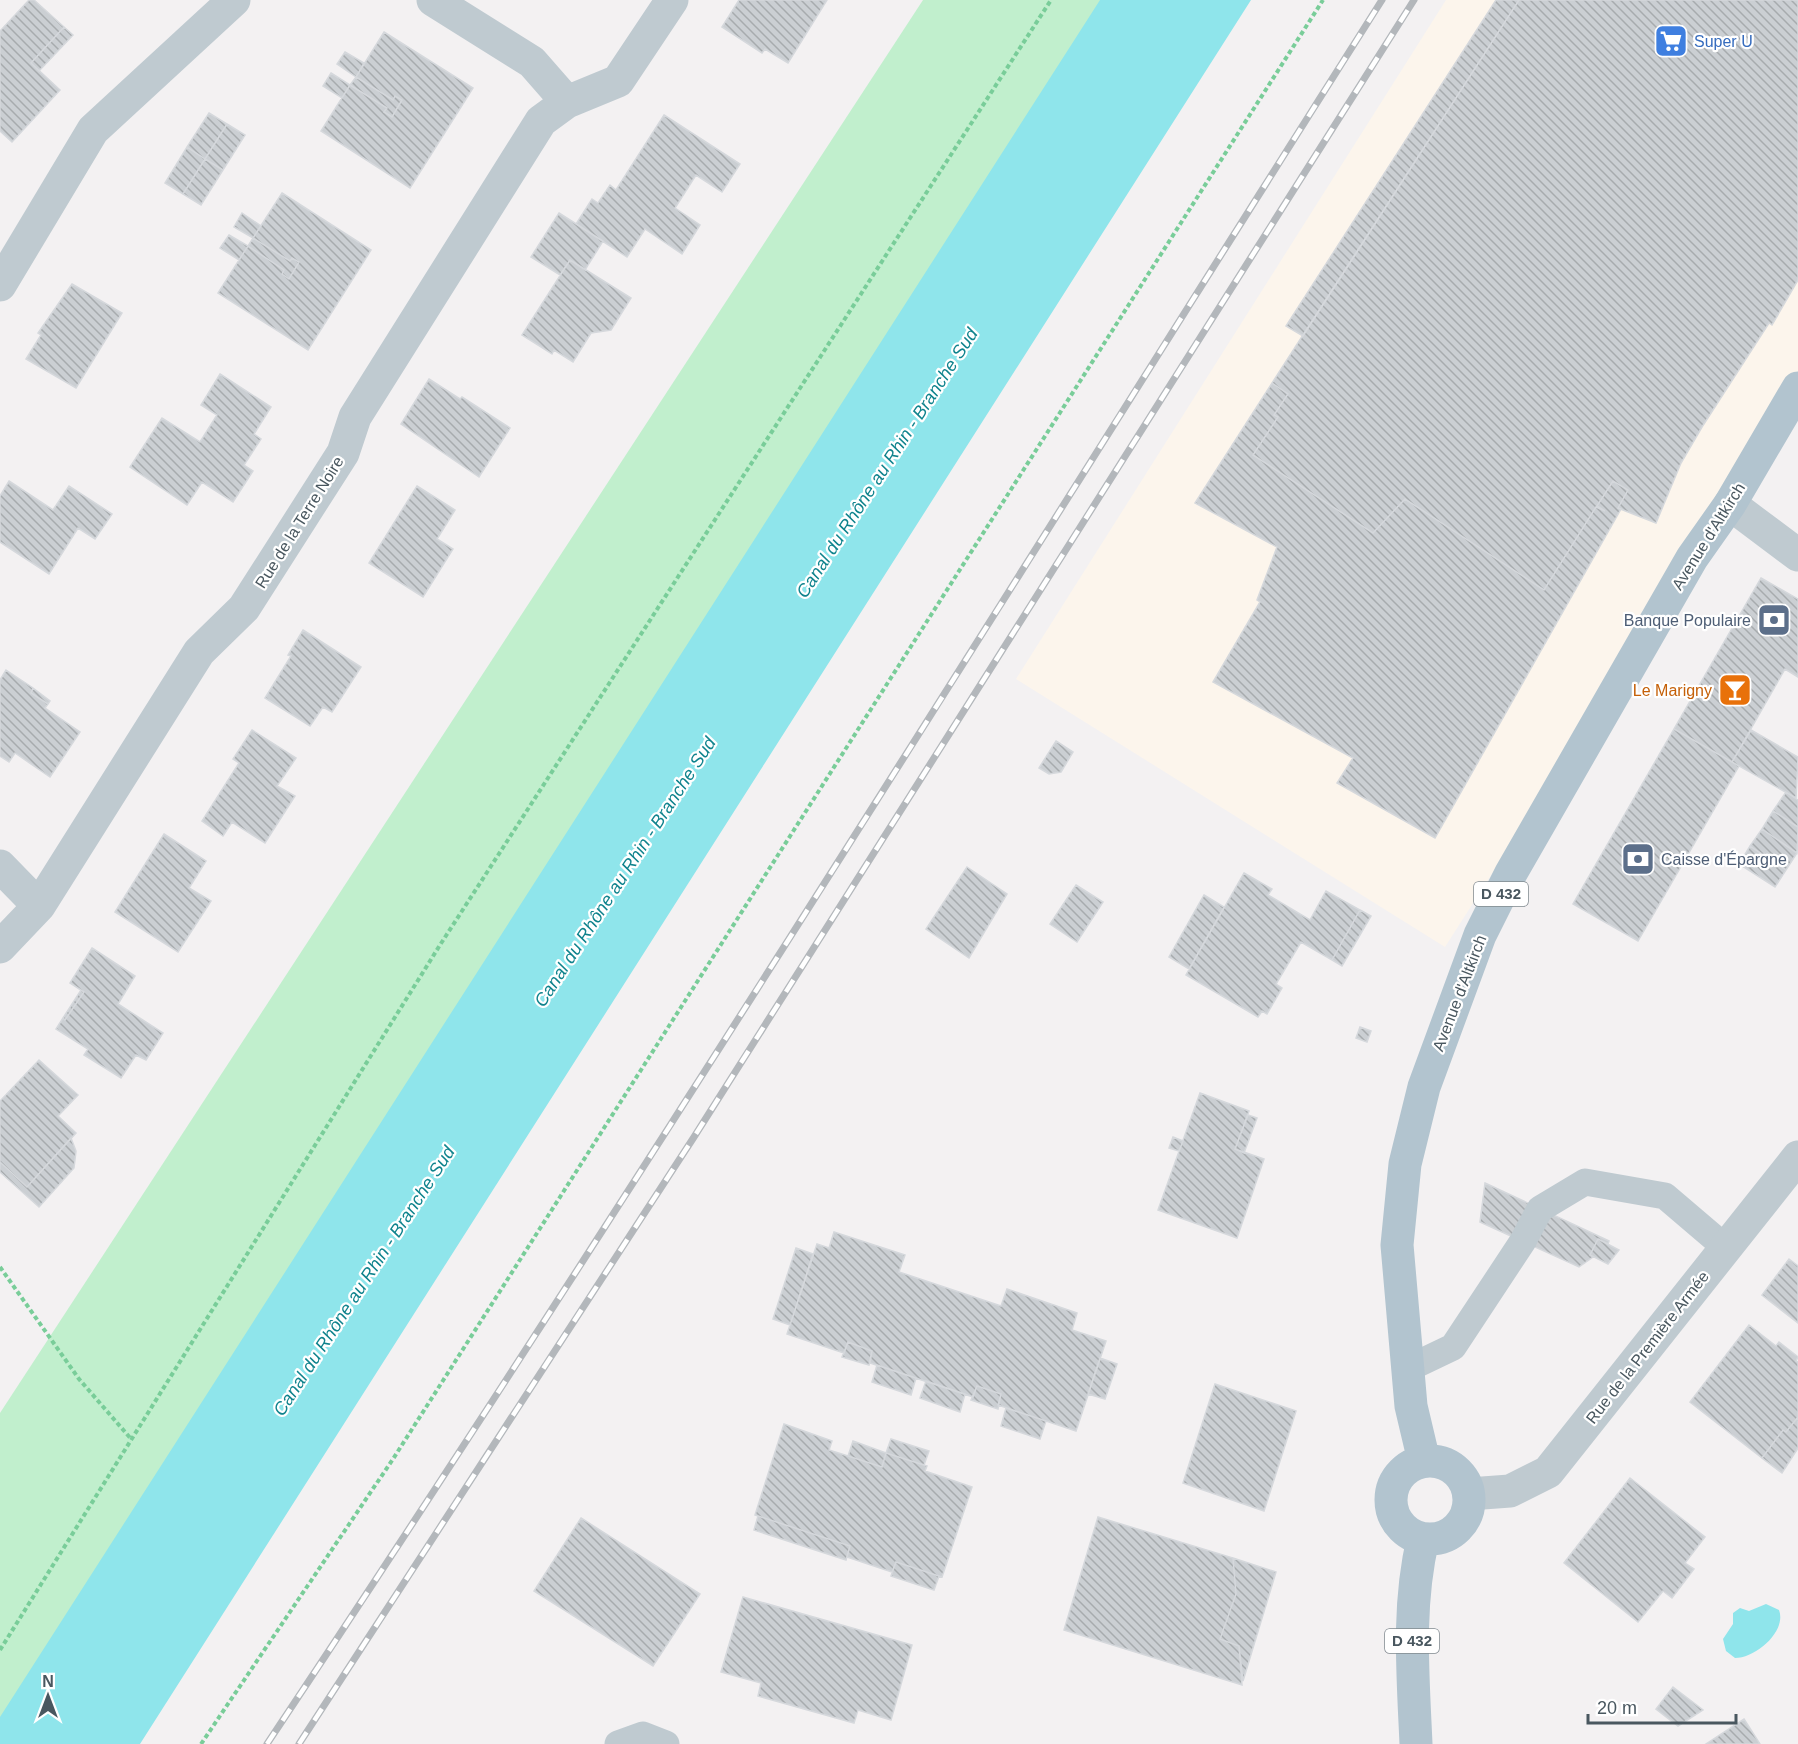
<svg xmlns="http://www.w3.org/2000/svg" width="1798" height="1744" font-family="Arial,sans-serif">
<defs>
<pattern id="building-back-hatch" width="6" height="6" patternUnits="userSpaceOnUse" patternTransform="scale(1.5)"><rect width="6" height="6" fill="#cbcfd3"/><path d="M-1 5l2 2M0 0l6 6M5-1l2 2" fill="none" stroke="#a7abae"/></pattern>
</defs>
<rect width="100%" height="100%" fill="#f3f1f2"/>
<path fill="#fcf5ec" d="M1446,0H1798V395L1445,947L1016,679Z"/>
<path fill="#c1efcd" d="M923,0H1102L0,1719V1413Z"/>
<path fill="#8fe5eb" d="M1100,0H1251L140,1744H0V1717Z
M1766,1604L1779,1610C1787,1631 1756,1658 1735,1658L1726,1651L1723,1639L1733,1624V1613L1740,1608L1749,1611Z"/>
<path fill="url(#building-back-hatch)" stroke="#d5d8dc" stroke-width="1.5" d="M29,0H34L64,27L31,63L60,90L12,142L0,131V31Z
M739,0H827L788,63L765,49L762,53L722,27Z
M1496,0H1519L1303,336L1286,326Z
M1519,0H1798V280L1772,325L1769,323L1702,427L1681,463L1656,523L1618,508L1628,490L1613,481L1597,506L1605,511L1596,507L1544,590L1405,499L1373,533L1253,455L1278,417L1274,415L1288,394L1272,383Z
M64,27L73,35L39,71L31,63Z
M384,32L473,88L410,188L321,131L350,85L387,108L384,112L392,117L402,100L395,96L393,100L356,77Z
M345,52L364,63L356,77L337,64Z
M331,73L350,85L342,98L323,86Z
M356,77L393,100L395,96L402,100L392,117L384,112L387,108L350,85Z
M209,113L227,124L205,159L187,147Z
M664,115L740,164L722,192L696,175L675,208L700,225L682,254L645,229L627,257L576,224L592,199L598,203L610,185L616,190Z
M227,124L245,135L223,170L205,159Z
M187,147L205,159L183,194L165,183Z
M205,159L223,170L201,205L183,194Z
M282,193L371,250L308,350L218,293L248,246L284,270L282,274L289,279L299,262L292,258L290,261L253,238Z
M242,213L261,226L253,238L234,227Z
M559,213L603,241L585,270L570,260L560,275L531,257Z
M229,235L248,246L239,260L220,248Z
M253,238L290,261L292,258L299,262L289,279L282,274L284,270L248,246Z
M570,260L631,298L611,330L591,333L573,362L554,350L552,354L522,335Z
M72,284L122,313L76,388L26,359L41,335L38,333Z
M220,374L271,407L254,434L261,439L244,465L253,471L233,502L202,482L187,505L130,467L162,418L200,442L217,415L201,405Z
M429,379L460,399L462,397L510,428L479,477L401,424Z
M1272,383L1288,394L1274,415L1278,417L1253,455L1373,533L1405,499L1544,590L1596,507L1605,511L1597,506L1613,481L1628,490L1618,508L1621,509L1435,838L1337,783L1353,758L1213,682L1260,602L1257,600L1277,547L1195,503Z
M9,481L53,510L69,486L112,514L95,539L78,528L49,574L0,542V496Z
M417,486L455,510L437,539L453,549L423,597L369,563Z
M1761,578L1798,599V677L1785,669L1732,762L1674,729Z
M303,630L361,667L332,712L323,707L310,726L265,698L291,656L288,655Z
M6,670L33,688L31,693L48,704L45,708L80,732L50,777L15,753L9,762L0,756V680Z
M33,688L50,701L48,704L31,693Z
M1674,729L1739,766L1638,941L1573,904Z
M252,730L296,758L277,786L295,796L265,843L232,822L223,836L202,821L239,763L233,759Z
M1751,730L1798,757L1796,798L1732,762Z
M1056,741L1073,752L1061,772L1049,774L1039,768Z
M1786,792L1798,800V827L1773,811Z
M1773,811L1798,827L1797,853L1762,829Z
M1762,829L1797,853L1786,870L1750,846Z
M164,834L206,861L189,888L211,901L178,952L115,912Z
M1750,846L1786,870L1775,887L1739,864Z
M967,867L1007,894L969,958L926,929Z
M1244,873L1272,889L1268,895L1310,920L1326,891L1360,910L1332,960L1301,942L1276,984L1282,988L1267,1014L1262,1011L1258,1017L1186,975Z
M1076,885L1103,902L1077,942L1050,924Z
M1204,895L1224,907L1189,969L1169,957Z
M1360,910L1371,916L1342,966L1332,960Z
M92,948L135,976L118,1004L163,1033L146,1060L136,1055L121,1078L84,1055L88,1049L56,1029L63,1018L65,1020L84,992L70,983Z
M81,990L84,992L65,1020L63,1018Z
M1360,1027L1371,1031L1367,1042L1356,1038Z
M39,1060L78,1095L58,1116L76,1133L27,1187L0,1162V1101Z
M1200,1093L1249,1111L1235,1149L1264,1159L1237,1238L1158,1210Z
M1248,1115L1257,1118L1244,1153L1235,1149Z
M1173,1137L1183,1141L1179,1151L1169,1148Z
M71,1138L76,1151L74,1168L39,1207L0,1172V1162L27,1187Z
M1485,1183L1609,1241L1608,1244L1598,1239L1590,1255L1593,1257L1579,1267L1480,1222Z
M834,1232L905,1255L899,1272L1001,1306L1007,1289L1077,1313L1072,1330L1106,1341L1076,1431L998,1405L1001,1394L977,1386L973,1397L870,1363L872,1351L848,1342L844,1353L787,1334L817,1244L829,1248Z
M1598,1239L1619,1250L1608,1264L1590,1255Z
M796,1248L813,1254L790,1325L773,1319Z
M1789,1259L1798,1266V1323L1762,1295Z
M1749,1325L1776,1346L1779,1342L1798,1357L1796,1361L1798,1362V1417L1786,1432L1783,1430L1762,1458L1690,1402Z
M848,1342L872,1351L869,1365L842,1357Z
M1100,1358L1117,1364L1105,1399L1088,1394Z
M877,1365L916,1378L911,1395L872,1382Z
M926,1381L965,1394L960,1412L920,1398Z
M1215,1384L1296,1411L1264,1511L1183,1483Z
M977,1386L1001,1394L998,1409L971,1400Z
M1006,1408L1046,1421L1040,1439L1001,1426Z
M1798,1417V1448L1782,1473L1762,1458L1783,1430L1786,1432Z
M784,1424L832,1441L829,1450L848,1456L882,1467L886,1453L927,1466L925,1471L972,1487L942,1577L896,1562L892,1572L847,1557L850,1546L755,1515Z
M891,1439L929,1451L924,1465L886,1453Z
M853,1441L886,1453L882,1467L848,1456Z
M1630,1478L1705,1537L1685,1563L1694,1569L1672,1598L1663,1591L1638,1622L1564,1563Z
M758,1516L850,1546L846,1560L754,1530Z
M1098,1517L1233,1558L1236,1594L1220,1639L1239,1646L1242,1685L1064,1630Z
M581,1518L700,1594L653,1666L534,1591Z
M1233,1558L1276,1572L1243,1681L1239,1646L1220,1639L1236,1594Z
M896,1562L939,1576L934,1590L891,1576Z
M743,1597L912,1645L891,1720L858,1710L854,1723L758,1696L761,1683L721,1672Z
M1673,1687L1703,1710L1678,1726L1656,1709Z
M1744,1719L1760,1744H1706Z"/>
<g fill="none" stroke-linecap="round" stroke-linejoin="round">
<path stroke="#79cd99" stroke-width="4" stroke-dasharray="4.5 3" stroke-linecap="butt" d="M0,1267L79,1379L132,1440
M0,1650L440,945L1051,0
M201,1744L393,1459L1323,0"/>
<path stroke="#bfcad0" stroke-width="27" d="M1407,1369L1453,1347L1523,1241L1540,1209L1585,1182L1665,1196L1726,1248
M618,1744L643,1735L666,1744"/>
<path stroke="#bfcad0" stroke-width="33" d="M433,0L532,62L567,102
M0,285L93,130L234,0
M1730,504L1798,555
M0,866L39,906
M0,947L39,906L199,652L244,608L343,453L355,417L541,121L567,102L618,81L672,0
M1469,1494L1510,1491L1548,1472L1798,1157"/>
<path stroke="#b2c4cf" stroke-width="33" d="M1424,1461L1411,1406L1397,1245L1405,1164L1424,1087L1480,935L1511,873L1692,558L1730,504L1798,388
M1391 1500a39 39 0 1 1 78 0a39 39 0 1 1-78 0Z
M1416,1744C1413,1675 1407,1606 1423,1539"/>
<g stroke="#b3b7bb" stroke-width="7">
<path id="rail" d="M267,1744C649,1170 1013,583 1382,0
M299,1744L694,1137L1414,0"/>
</g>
<use href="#rail" stroke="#fff" stroke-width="4.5" stroke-dasharray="14" stroke-linecap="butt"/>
</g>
<defs>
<g id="supermarket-square" transform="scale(1.725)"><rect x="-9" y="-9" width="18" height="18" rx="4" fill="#3f7fe0" stroke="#fff"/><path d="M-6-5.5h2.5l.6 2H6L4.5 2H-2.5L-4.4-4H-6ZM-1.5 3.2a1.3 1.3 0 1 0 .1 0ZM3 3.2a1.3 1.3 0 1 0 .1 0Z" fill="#fff"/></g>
<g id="bank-square" transform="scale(1.725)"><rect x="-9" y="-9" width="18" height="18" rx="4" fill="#5c6f8a" stroke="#fff"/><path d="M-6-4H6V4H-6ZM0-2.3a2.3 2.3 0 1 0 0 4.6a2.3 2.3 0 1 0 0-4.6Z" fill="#fff"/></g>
<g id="bar-square" transform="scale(1.725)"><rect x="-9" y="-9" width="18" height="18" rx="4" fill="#e8710a" stroke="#fff"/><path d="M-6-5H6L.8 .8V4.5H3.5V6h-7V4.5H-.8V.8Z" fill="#fff"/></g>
</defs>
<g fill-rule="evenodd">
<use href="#supermarket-square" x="1671" y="41"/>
<use href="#bank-square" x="1774" y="620"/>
<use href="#bar-square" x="1735" y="690"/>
<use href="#bank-square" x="1638" y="859"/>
</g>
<g text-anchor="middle" stroke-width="4.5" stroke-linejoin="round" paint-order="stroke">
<g fill="#fff" stroke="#80898f" stroke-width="1.5">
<rect x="1474" y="882" width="54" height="24" rx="4.5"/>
<rect x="1385" y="1629" width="54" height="24" rx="4.5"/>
</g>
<g font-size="15" font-weight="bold" fill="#49575f">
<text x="1501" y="899">D 432</text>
<text x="1412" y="1646">D 432</text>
</g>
<g font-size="16" fill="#366cbe" stroke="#fff" text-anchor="start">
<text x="1694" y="47">Super U</text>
</g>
<g font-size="16" fill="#49575f" stroke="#fff">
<text transform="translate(299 522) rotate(-58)" y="6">Rue de la Terre Noire</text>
<text transform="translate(1708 536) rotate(-58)" y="6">Avenue d'Altkirch</text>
<text transform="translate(1459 993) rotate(-69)" y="6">Avenue d'Altkirch</text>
<text transform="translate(1647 1347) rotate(-52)" y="6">Rue de la Première Armée</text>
</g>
<g font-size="16" fill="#4e5e75" stroke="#fff" text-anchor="end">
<text x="1751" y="626">Banque Populaire</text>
<text x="1661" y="865" text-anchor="start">Caisse d'Épargne</text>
</g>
<g font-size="16" fill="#c56008" stroke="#fff" text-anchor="end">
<text x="1712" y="696">Le Marigny</text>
</g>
<g font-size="18" font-style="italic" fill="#0f838d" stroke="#fff">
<text transform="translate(887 463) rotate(-57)" y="6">Canal du Rhône au Rhin - Branche Sud</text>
<text transform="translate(625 872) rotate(-57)" y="6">Canal du Rhône au Rhin - Branche Sud</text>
<text transform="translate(364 1281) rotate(-57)" y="6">Canal du Rhône au Rhin - Branche Sud</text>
</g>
</g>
<g transform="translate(48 1696)" stroke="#ffffff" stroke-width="4.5" paint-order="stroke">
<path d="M0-4.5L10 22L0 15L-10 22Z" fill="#49575f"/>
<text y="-9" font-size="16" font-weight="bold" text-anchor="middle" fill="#49575f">N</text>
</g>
<path d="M1588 1714v9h148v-9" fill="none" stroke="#49575f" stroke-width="3"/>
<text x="1597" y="1714" font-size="18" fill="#49575f" stroke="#ffffff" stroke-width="4.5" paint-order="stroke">20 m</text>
</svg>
